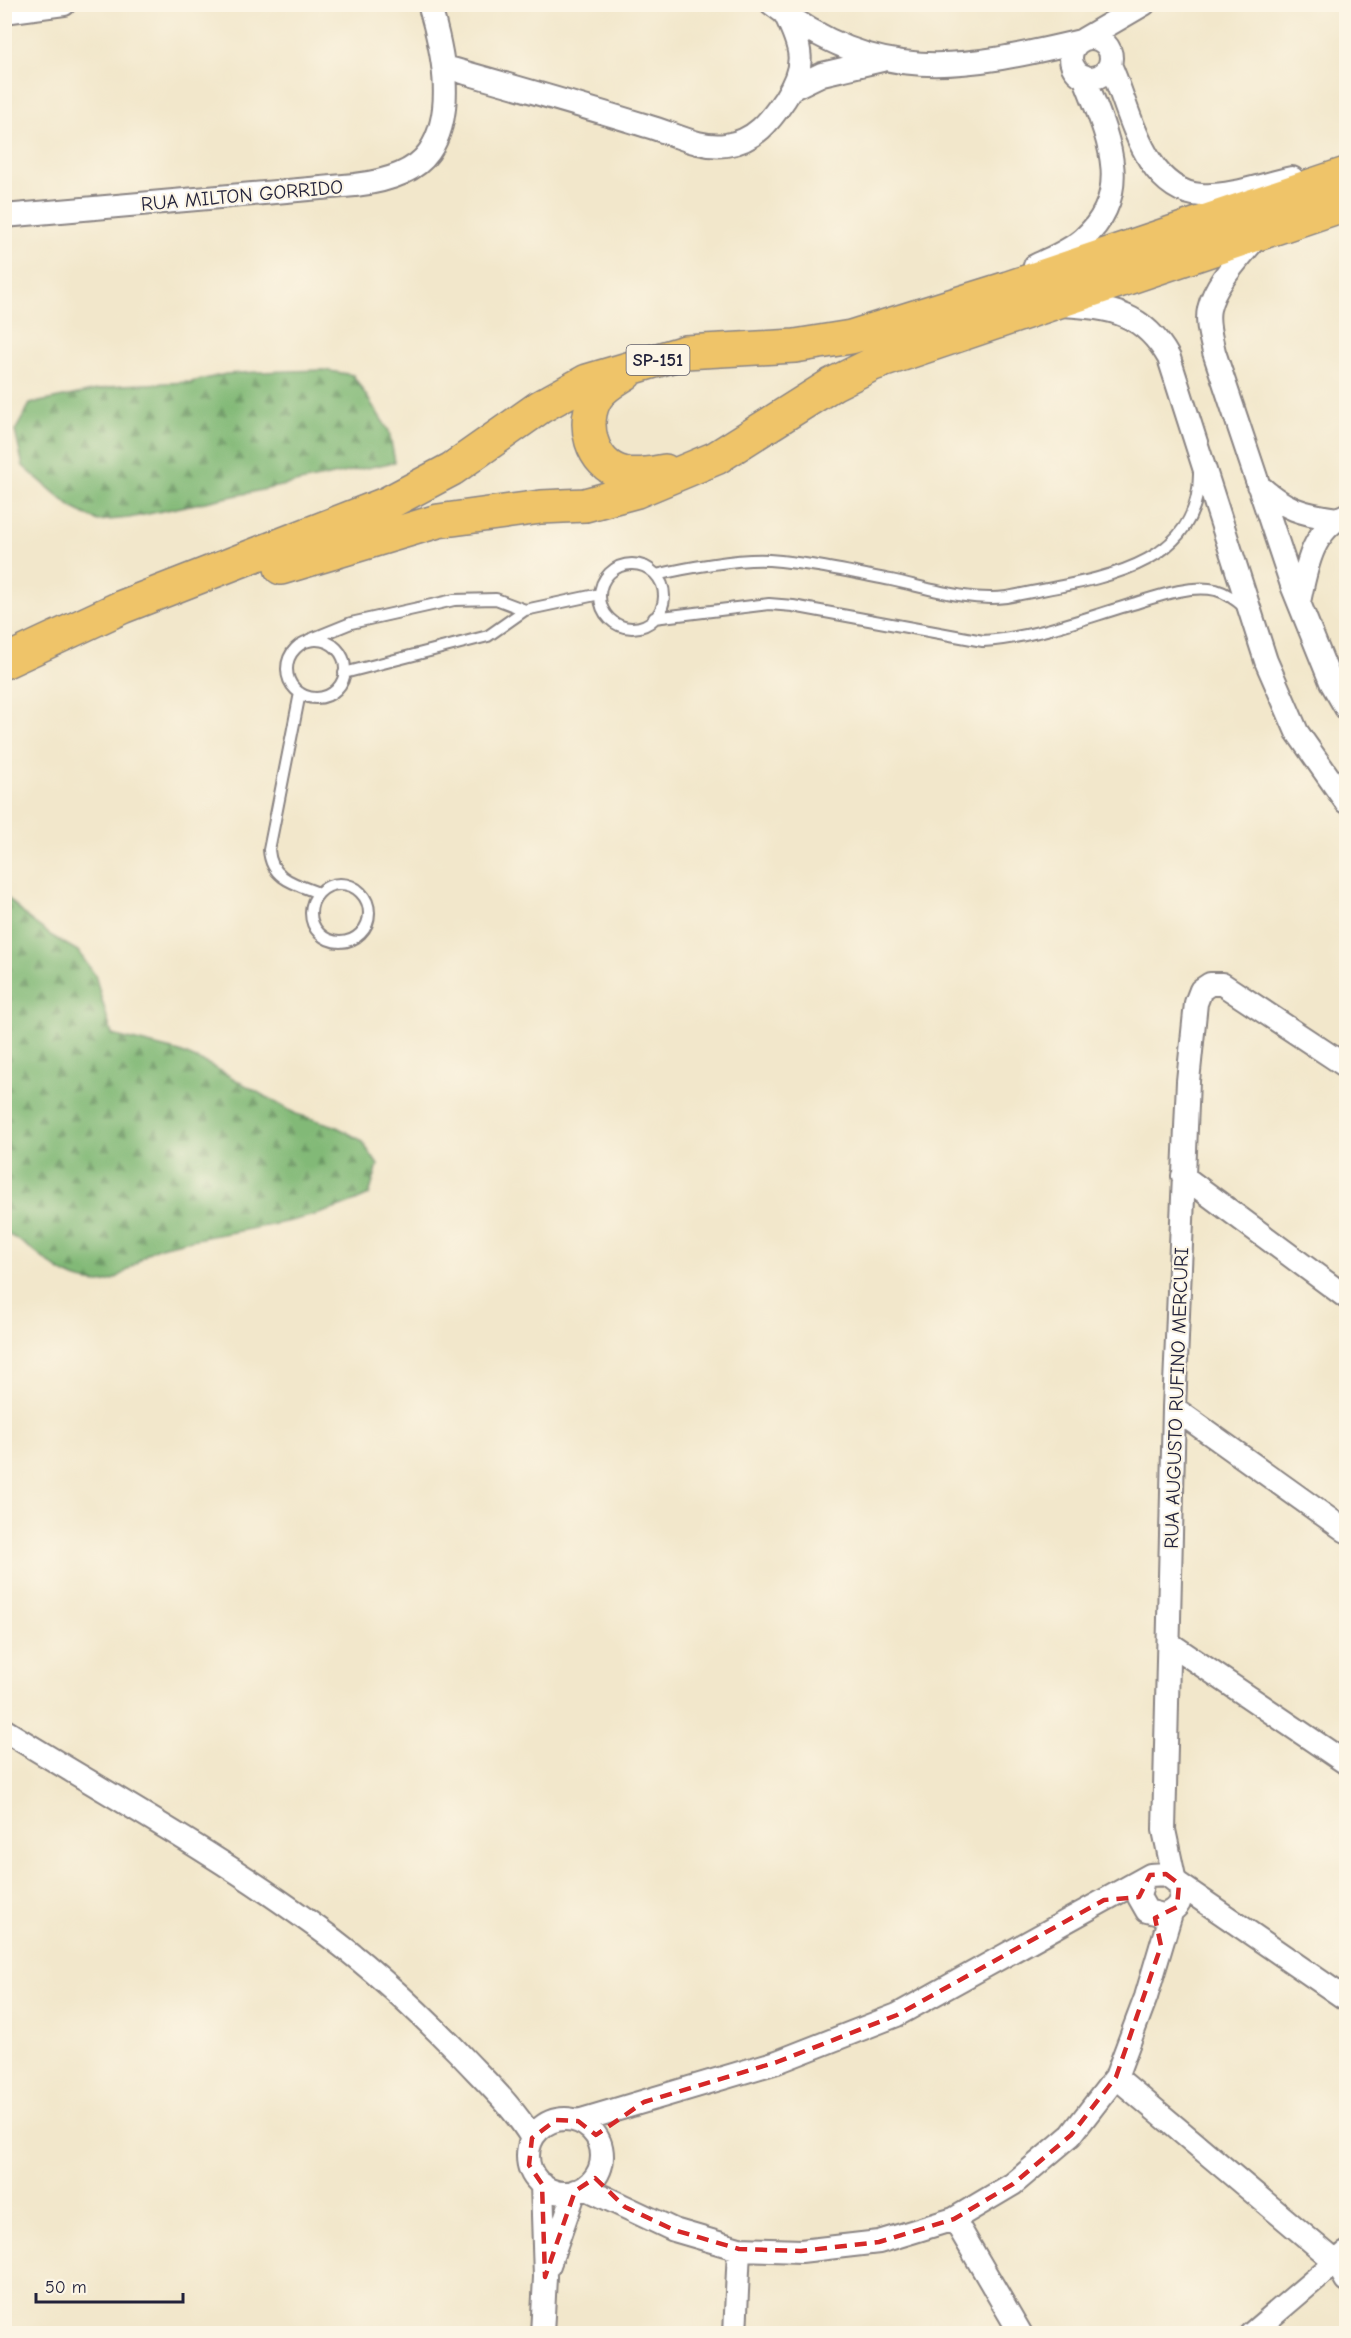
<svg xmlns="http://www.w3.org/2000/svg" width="1351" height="2338" font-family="'Comic Neue',sans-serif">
<defs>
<pattern id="forest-firs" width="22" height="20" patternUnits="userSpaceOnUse" patternTransform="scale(1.5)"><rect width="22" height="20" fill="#82b977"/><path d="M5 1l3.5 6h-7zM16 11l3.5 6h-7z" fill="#6a9663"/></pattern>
</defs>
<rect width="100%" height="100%" fill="#fcf5e5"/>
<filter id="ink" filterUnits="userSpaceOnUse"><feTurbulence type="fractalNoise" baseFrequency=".0167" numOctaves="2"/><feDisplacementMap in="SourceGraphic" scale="12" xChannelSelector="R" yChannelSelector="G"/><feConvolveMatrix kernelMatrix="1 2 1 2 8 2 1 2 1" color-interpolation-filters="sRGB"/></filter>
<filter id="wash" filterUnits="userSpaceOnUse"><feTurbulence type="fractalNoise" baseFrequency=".008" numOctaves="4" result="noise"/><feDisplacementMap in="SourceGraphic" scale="24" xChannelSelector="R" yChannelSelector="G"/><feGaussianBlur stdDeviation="1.35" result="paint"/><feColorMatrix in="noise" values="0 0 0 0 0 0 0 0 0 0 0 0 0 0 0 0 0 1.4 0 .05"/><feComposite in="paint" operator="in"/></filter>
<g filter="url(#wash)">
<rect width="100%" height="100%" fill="#f2e7cb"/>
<path fill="url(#forest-firs)" stroke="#526e59" stroke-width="1.5" d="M324,370L353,375L389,431L395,462L129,518L98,521L71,507L23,466L15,431L30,404L121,385L191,382L226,374L257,372Z
M4,894L28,918L52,936L78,951L95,975L112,1035L180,1052L210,1065L296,1114L335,1126L361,1140L378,1165L369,1195C305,1226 230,1229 161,1247C140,1252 124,1283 99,1283C57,1282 41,1249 5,1233Z"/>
</g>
<g filter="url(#ink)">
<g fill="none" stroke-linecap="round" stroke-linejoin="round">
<g stroke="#8a8483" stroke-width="14">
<path id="lane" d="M600 596a32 32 0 1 1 64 0a32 32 0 1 1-64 0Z
M656,575C685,568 740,558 769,560C810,563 850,572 891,580C928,588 969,602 1007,597C1082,580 1200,575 1199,473
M654,618L769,604L793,606L983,641C1032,638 1079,620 1126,606C1153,598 1188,584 1216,590C1227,593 1236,600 1244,607
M309,640L351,623L454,600L496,599L525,610L600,594
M287 669a29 29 0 1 1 58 0a29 29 0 1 1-58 0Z
M344,673L488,636L525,610
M300,693L269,850C271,879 295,884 319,893
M311 913a29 29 0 1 1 58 0a29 29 0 1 1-58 0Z"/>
</g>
<g stroke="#8a8483" stroke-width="26">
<path id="street" d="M772,4C878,85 959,70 1081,41
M4,12L64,4
M1071 58a20 20 0 1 1 40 0a20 20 0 1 1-40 0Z
M1084,39L1144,4
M1110,65C1130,108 1143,191 1201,195C1230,197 1264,184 1292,178
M445,67C512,86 580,105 647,126C673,133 699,149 726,145C755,141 770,121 785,99C807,65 802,48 785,14
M791,89L822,74L882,60
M4,216L355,185C381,182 413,175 429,152C457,111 442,47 429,4
M1259,234C1242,256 1215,282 1209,309C1206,323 1211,338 1214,352L1293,588L1331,682L1346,708
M1035,266C1051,258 1069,251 1083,239C1137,191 1105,131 1084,76
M1063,305C1112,308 1144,313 1169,358L1266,661L1297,732L1346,802
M1258,485C1285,509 1301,514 1337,519
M1299,602C1306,569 1312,529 1346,515
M1183,1176L1346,1297
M1174,1408L1346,1531
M1169,1643L1346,1763
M4,1730C108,1794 217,1854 315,1926C367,1963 414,2007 458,2052C484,2080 512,2105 532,2138
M1174,1877L1164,1830L1174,1408L1188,1081L1196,1003L1201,990L1210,984H1222L1346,1066
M1179,1884L1346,1999
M1116,2077L1336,2262L1346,2280
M528 2156a37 37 0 1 1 74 0a37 37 0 1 1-74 0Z
M578,2121L777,2062L897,2015L1150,1875L1166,1874L1179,1884C1184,1899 1179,1910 1163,1915L1147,1911L1139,1897L1143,1880
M542,2184L545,2277L542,2334
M585,2188L674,2230L739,2249L801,2251L879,2242L954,2219L1013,2184L1071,2135L1116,2077L1146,1997L1171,1913
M954,2219L1021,2334
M549,2265L575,2191
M735,2334L739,2249
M1251,2334L1346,2253"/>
</g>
<g stroke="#8a8483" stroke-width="36">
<path id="primary" d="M626,373C615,380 604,386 597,396C580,422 591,465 623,473C637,477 652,473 665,471
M281,568L438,521L541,507L585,505L637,491L716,458L833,384L873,364L1346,204
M4,662L122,607L388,503L452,469L540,407L587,381L685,352L795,346L851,337L1008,288L1346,174"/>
</g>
<use href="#lane" stroke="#fff" stroke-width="10"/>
<use href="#street" stroke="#fff" stroke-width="22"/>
<use href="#primary" stroke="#efc469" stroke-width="33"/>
</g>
</g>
<path fill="none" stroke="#d62828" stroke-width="4.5" stroke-dasharray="12 8" stroke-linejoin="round" d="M1166,1874L1179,1884L1177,1907L1155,1918L1161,1946L1116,2077L1071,2135L1013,2184L954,2219L879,2242L801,2251L739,2249L674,2230L625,2207L595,2178L575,2191L545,2277L542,2184L529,2165L532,2138L556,2120L578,2121L596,2135L644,2102L777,2062L897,2015L1104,1900L1139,1897L1150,1875Z"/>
<g text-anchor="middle" stroke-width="4.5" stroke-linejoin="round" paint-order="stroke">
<rect fill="#fcf5e5" stroke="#63616e" stroke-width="1.5" x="626.5" y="345" width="63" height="30" rx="4.5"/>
<g font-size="18" font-weight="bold" fill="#22223b">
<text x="658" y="366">SP-151</text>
</g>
<g font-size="20" fill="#22223b" stroke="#fcf5e5">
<text transform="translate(242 195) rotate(-5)" y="7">RUA MILTON GORRIDO</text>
<text transform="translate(1176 1398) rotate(-88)" y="7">RUA AUGUSTO RUFINO MERCURI</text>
</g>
</g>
<rect width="1351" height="2338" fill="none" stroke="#fcf5e5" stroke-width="24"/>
<path d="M36 2293v9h147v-9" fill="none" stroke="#22223b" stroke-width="3"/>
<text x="45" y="2293" font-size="18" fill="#22223b" stroke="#fcf5e5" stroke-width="4.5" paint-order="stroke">50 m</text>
</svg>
